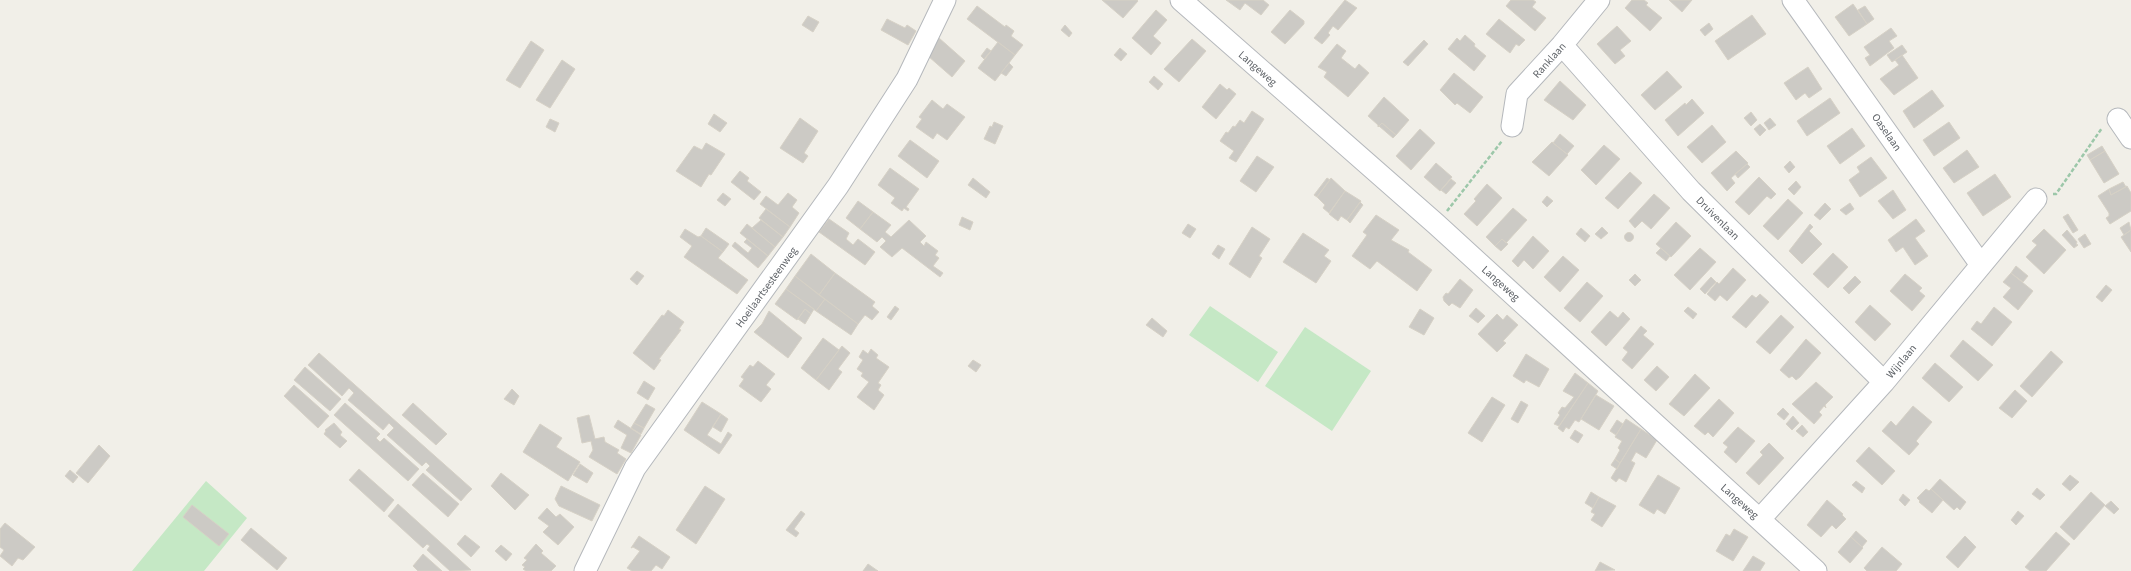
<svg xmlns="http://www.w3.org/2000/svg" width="2131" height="571" font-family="'Source Sans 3',sans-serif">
<rect width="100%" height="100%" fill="#f1efe8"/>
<path fill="#c5e8c5" d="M1210,306L1278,352L1258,382L1189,335Z
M1305,327L1371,371L1332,431L1265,386Z
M206,481L247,518L204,571H132Z"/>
<path fill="#cccac5" stroke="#d6d1c6" d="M1102,0H1137L1138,1L1123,18Z
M1226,0H1263L1269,5L1261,15L1245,3L1240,10Z
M1345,0L1357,8L1338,30L1333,26L1328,33L1330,35L1322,44L1314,38Z
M1511,0H1533L1536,2L1532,7L1546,18L1535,31L1506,6Z
M1632,0H1644L1648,3L1646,5L1662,18L1650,31L1625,8Z
M1669,0H1692L1682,12Z
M1853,4L1867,24L1849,36L1835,17Z
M977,6L1005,27L1006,25L1014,31L1011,36L1023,45L1015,55L967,19Z
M1865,6L1874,19L1867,24L1858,10Z
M1156,10L1167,20L1153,36L1161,43L1151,55L1132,38Z
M1290,10L1304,21V24L1285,44L1271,32Z
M1752,15L1766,34L1728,60L1715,41Z
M808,16L819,22L813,32L802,25Z
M887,19L905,28L907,25L916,31L908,45L881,30Z
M1499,19L1525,40L1519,46L1516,44L1510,53L1486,34Z
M1709,23L1713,29L1705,36L1700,30Z
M1065,25L1072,33L1069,37L1061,30Z
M1617,26L1631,41L1620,50L1625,56L1615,64L1597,44Z
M1891,28L1897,36L1889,41L1894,48L1870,66L1865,58L1870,55L1864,47Z
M1465,35L1475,44L1474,46L1486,56L1474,71L1448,49L1457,38L1460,41Z
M939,38L965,61L952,77L928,56Z
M1192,39L1206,51L1179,82L1164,69Z
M1424,40L1428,44L1408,66L1403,62Z
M531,41L544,50L520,88L506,80Z
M998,42L1015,55L995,81L978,68Z
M1337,44L1346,51L1341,58L1355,69L1359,64L1369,73L1348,97L1324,77L1327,72L1318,67Z
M1902,45L1907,52L1892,62L1887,55Z
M987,48L991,51L984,59L981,56Z
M1120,48L1127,54L1121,61L1114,55Z
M1902,55L1918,78L1894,95L1880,79L1899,65L1895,60Z
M562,60L575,69L550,108L536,100Z
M1009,63L1013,67L1006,76L1001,73Z
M1808,67L1822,89L1809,98L1805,93L1796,100L1784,83Z
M1667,71L1682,87L1655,110L1641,95Z
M1454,73L1483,97L1470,113L1457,103L1455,105L1440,90Z
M1154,76L1163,84L1158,90L1149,82Z
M1560,81L1586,105L1573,120L1544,100Z
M1220,84L1227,90L1229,88L1236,94L1216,119L1202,107Z
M1932,90L1944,106L1914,128L1903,111Z
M1384,97L1409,120L1396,135L1382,123L1378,127V125L1368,116Z
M1830,98L1840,113L1807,136L1797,121Z
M1692,99L1704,113L1678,136L1665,120L1685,103L1686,105Z
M932,100L943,109L947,104L965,117L947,140L937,133L933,139L916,127L922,119L919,117Z
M1252,111L1264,119L1236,162L1229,158L1234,151L1220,141L1226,132L1228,133L1233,126L1235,127L1240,120L1244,123Z
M1751,112L1757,120L1751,126L1744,118Z
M714,114L727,123L720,132L708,124Z
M800,118L818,131L804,153L808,156L803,163L780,148Z
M1770,118L1776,125L1769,130L1764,123Z
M550,119L559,123L555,132L546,127Z
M994,122L1003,126L995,144L984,139L990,126L992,127Z
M1949,122L1960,138L1934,156L1923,140Z
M1382,123L1396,135L1393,138L1379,126Z
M1760,124L1766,130L1760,136L1754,129Z
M1712,125L1726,142L1702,163L1687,147Z
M1852,128L1865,146L1840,164L1827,146Z
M1420,129L1435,143L1411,170L1396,156Z
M1560,134L1574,146L1567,154L1553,143Z
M910,140L939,161L927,178L898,156Z
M1552,142L1568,155L1549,176L1532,162Z
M706,143L725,154L711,175L709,174L701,187L676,171L694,146L702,150Z
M1604,145L1620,159L1596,185L1581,170Z
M2102,146L2105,151L2090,160L2087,155Z
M1967,150L1979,167L1954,183L1943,168Z
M1736,151L1748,163L1731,178L1735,183L1727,191L1711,173Z
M2105,151L2119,174L2104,183L2090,160Z
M1257,156L1274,167L1256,192L1240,181Z
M1871,157L1887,178L1860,197L1849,180L1860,172L1857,167Z
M1790,161L1795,167L1789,173L1784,167Z
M1436,163L1452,177L1440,191L1424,177Z
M1747,164L1750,167L1738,178L1735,174Z
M890,168L919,189L906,207L909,209L908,211L904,208L902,211L891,203L895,198L878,185Z
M740,171L749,178L747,181L761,192L754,200L731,182Z
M1630,172L1642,183L1618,209L1605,198Z
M1995,174L2011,197L1983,216L1967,193Z
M1759,177L1776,194L1771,199L1767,196L1749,215L1735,202Z
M973,178L990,192L986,198L968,185Z
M1327,178L1330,180L1317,197L1314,195Z
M1331,178L1345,191L1329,213L1323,208L1325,205L1317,197Z
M1451,179L1456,183L1446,194L1441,190Z
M1796,181L1801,187L1794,195L1788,189Z
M2123,182L2126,187L2111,195L2109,189Z
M1487,184L1502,198L1477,226L1464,214L1476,201L1474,199Z
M2127,186L2131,193V211L2110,224L2106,218L2109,216V213L2098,196L2109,189L2111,195Z
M1893,190L1906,210L1893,219L1878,201Z
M1345,191L1361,201L1347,220L1341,216L1338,221L1329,214Z
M723,193L731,199L725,206L717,200Z
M788,193L797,200L792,207L799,213L790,227L760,204L766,196L778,205Z
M1654,194L1670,208L1651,229L1642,221L1635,228L1629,221Z
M1547,196L1553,201L1547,207L1542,202Z
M1788,199L1803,213L1778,240L1763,226Z
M858,201L873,212L860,229L846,218Z
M1360,202L1363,205L1350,223L1347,220Z
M1825,203L1831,209L1820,220L1814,215Z
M1850,203L1854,209L1846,215L1840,210Z
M1513,208L1527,220L1506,243L1502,239L1495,246L1486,237Z
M766,209L790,227L783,237L759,218Z
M873,212L891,225L885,232L891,237L909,220L926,236L920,242L924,246L926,242L938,251L935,255L939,258L933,266L943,273L940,277L902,248L892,257L880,247L886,241L882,237L877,242L860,229Z
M2068,214L2078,230L2073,233L2063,217Z
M1376,215L1399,230L1391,240L1409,250L1408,252L1432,270L1417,291L1377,261L1370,269L1352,256L1367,235L1363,232Z
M962,217L973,222L970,230L959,225Z
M829,219L849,233L846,239L853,245L858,239L875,252L865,265L819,232Z
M1916,219L1925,231L1915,238L1928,256L1915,265L1903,247L1896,252L1888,240Z
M761,220L783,237L775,247L752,228Z
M1676,222L1691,236L1671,257L1656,244Z
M2129,222L2131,230L2124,235L2120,228Z
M747,224L775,247L768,256L740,233Z
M1188,224L1196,229L1190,238L1182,233Z
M1810,224L1813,227L1809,231L1822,244L1802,264L1789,251Z
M1252,227L1270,239L1259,256L1262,258L1250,278L1229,264Z
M1602,227L1608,233L1601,239L1595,234Z
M706,228L729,244L723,252L701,236Z
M1581,228L1590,236L1585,242L1576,234Z
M685,229L698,237L701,236L723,252L718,258L748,280L737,294L684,257L692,246L680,237Z
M2044,229L2066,250L2044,274L2026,257L2037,245L2032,241Z
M2067,230L2077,242L2076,244L2078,245L2074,248L2062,235Z
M2131,230V252L2121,237Z
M1624.5 237a4.5 4.5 0 1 1 9 0a4.5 4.5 0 1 1-9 0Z
M1303,233L1329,250L1324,256L1331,261L1316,283L1283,262Z
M2085,234L2091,244L2084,248L2078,239Z
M1533,236L1549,251L1533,269L1524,260L1518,267L1512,261Z
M747,239L768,256L758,268L732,246L735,242L748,253L752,248L744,242Z
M1502,239L1508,244L1501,251L1495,246Z
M1218,245L1225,249L1219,259L1212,254Z
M1661,248L1670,256L1666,261L1656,253Z
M1700,248L1716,262L1690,290L1674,275Z
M1833,253L1848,267L1828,288L1813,274Z
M811,254L835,273L819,295L795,276Z
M1563,256L1579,270L1560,292L1544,277Z
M2016,266L2028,276L2023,282L2011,273Z
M1733,268L1746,280L1727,301L1720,295L1715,301L1707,294L1717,282L1719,284Z
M637,271L644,276L637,285L630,279Z
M835,273L875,302L872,306L879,312L872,320L865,315L858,324L819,295Z
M2011,273L2033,291L2018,310L2003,297L2011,288L2003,282Z
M1635,274L1641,280L1635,286L1629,280Z
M1905,274L1922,288L1919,291L1925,296L1912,311L1890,291Z
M795,276L825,299L816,311L786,289Z
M1855,276L1861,282L1849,294L1843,288Z
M1711,277L1716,282L1705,294L1700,289Z
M1460,279L1473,290L1460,308L1452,303L1449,306L1444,301L1443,297L1446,293L1448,294Z
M1587,282L1603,296L1580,322L1564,308Z
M2106,285L2112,290L2102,302L2096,297Z
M786,289L814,309L811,314L805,309L797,320L775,304Z
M1760,294L1769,302L1746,328L1732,317L1752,295L1756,298Z
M825,299L858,324L851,335L816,311Z
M1870,305L1891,324L1875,341L1855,322Z
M895,306L899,309L891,320L887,317Z
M1688,307L1697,314L1693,319L1684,311Z
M1994,307L2012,322L1992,346L1971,329L1977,321L1981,324Z
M1476,308L1485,316L1478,323L1469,316Z
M805,309L811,314L805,324L798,319Z
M1420,309L1434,318L1424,335L1409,327Z
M668,310L684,322L679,329L681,330L659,359L661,360L654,370L633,353L662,315L664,316Z
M769,311L802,338L788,358L754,332L762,324Z
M1610,311L1618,318L1623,312L1630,319L1606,346L1591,332Z
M1497,314L1503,320L1507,315L1518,325L1503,341L1506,343L1497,352L1478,334Z
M1781,315L1794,327L1770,354L1756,342Z
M1152,318L1167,331L1163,337L1146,325Z
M1641,326L1647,331L1643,335L1654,344L1632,369L1622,360L1628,352L1623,348Z
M823,338L839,350L816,380L801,368Z
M1806,339L1821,353L1800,377L1796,380L1792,376L1789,378L1780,370Z
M1963,340L1993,365L1978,381L1950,356Z
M842,346L850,353L838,369L842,372L829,390L816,380Z
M871,349L878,355L876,358L889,367L878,383L881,385L878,390L884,395L874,410L857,397L869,382L861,376L863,373L857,369L863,360L859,357L863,350L868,354Z
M2051,351L2063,362L2032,397L2020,386Z
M319,353L472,489L467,494L461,501L426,470L430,466L426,462L422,466L387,435L394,428L389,423L383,430L348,400L354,393L349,388L342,396L308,365Z
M1526,354L1549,369L1539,387L1526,380L1524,383L1513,376Z
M973,360L981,365L976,372L968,366Z
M758,361L775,374L766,385L771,389L761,402L739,386L744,379L741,377L750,365L753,367Z
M1935,363L1963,387L1949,402L1922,378Z
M1657,366L1669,377L1656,391L1644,380Z
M305,367L341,399L330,411L294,380Z
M1575,373L1588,383L1559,426L1554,424L1560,415L1558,413L1562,407L1565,408L1574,397L1563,391Z
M1695,374L1710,388L1684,416L1669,404Z
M644,381L655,388L648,400L637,393Z
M1816,382L1833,397L1825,405L1826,408L1824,406L1819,412L1822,415L1814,424L1792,404Z
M1588,383L1598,391L1579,422L1575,420L1569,429L1566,427L1563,432L1558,428Z
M294,385L329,416L318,428L284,396Z
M512,389L519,396L514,405L504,399Z
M2015,390L2027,401L2012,418L1999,408Z
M1596,395L1614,406L1599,430L1581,419Z
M1492,397L1505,405L1482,442L1468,433Z
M1719,399L1734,413L1713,437L1708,432L1705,435L1694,426Z
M1521,401L1528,405L1518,423L1511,419Z
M702,402L721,414L707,435L721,444L728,432L732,435L719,454L684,430Z
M345,403L380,434L376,438L380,442L384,438L419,469L408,481L334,415Z
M413,403L447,434L436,445L402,415Z
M646,404L655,409L644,428L634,423Z
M1913,406L1932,422L1916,441L1919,444L1909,455L1882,431L1891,421L1896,426Z
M1783,408L1789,414L1784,420L1777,414Z
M721,414L728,419L721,432L713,427Z
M589,415L595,439L604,437L605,442L619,450L617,453L626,459L617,474L589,457L593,450L591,441L582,443L577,418Z
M1793,416L1799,423L1792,430L1786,424Z
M1626,419L1641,429L1620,463L1615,459L1620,450L1618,448L1622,441L1615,437Z
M618,420L641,435L631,453L621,448L627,435L614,427Z
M1617,420L1623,424L1616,435L1610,431Z
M334,423L342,432L340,435L347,441L340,448L324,434L326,431L325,430Z
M634,423L644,428L641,434L631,428Z
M540,424L562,438L556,447L580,462L568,481L523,452Z
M1802,425L1808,432L1803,437L1796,431Z
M1738,427L1755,441L1736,463L1724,452L1728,447L1723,443Z
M1641,429L1657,440L1646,458L1636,452L1631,461L1635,463L1626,482L1619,478L1616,482L1611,478Z
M1575,430L1583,435L1578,443L1570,438Z
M1769,443L1784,458L1759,485L1746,473L1763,455L1760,452Z
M99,445L110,456L88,483L76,473Z
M1869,447L1895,471L1882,485L1856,461Z
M1615,459L1620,463L1617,469L1611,465Z
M580,464L593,473L587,483L573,475Z
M359,469L394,500L384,512L349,480Z
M70,470L78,477L73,483L65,476Z
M423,473L459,504L448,517L412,485Z
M501,473L529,495L515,510L491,486Z
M1658,475L1680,488L1665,514L1657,509L1654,514L1639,505Z
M2070,475L2079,482L2070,491L2062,484Z
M1940,479L1966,502L1960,510L1957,507L1954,510L1931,489Z
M1856,481L1865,488L1862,493L1852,485Z
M561,486L600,505L592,521L559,506L555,499Z
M705,486L725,499L696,544L676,530Z
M2037,488L2045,495L2040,500L2032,494Z
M1926,489L1929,491L1931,489L1943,500L1932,513L1919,502L1920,501L1917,498Z
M1591,492L1599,497L1593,508L1585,503Z
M2091,492L2105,505L2074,540L2060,527Z
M1903,494L1910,500L1905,506L1899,500Z
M1599,497L1616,506L1602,527L1591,520L1595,514L1591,512L1593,508Z
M1827,500L1843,514L1842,515L1846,519L1836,529L1832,525L1821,537L1807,525Z
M2111,501L2119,509L2114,514L2105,506Z
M398,504L471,570L450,571L427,550L430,546L427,544L423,548L388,516Z
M192,505L229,534L219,546L183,517Z
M547,508L556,517L560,514L574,527L558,545L543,532L549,526L538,518Z
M801,511L805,514L794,529L799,533L796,537L786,530Z
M2018,511L2024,516L2016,525L2011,520Z
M5,523L35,547L23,560L18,558L12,566L0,556L4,550L0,547V529Z
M251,528L287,558L277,570L241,540Z
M1734,529L1748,537L1733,561L1716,551L1726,534L1730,536Z
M1856,531L1867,541L1862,547L1851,537Z
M2056,532L2070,544L2046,571H2030L2025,567Z
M465,535L480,547L471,557L457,544Z
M639,536L670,557L662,569L656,565L651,571H632L627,568L640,551L633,547L631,548Z
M1965,536L1976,547L1958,568L1946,557Z
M1851,537L1863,548L1850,563L1838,552Z
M536,544L543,551L541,553L556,566L551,571H526L523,569L525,567L522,565L527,560L524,558Z
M501,545L512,554L506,561L495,551Z
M1882,547L1902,564L1896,571H1867L1864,568Z
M423,554L442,571H418L413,566Z
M1753,556L1765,563L1760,571H1743Z
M1600,562L1615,570L1595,571Z
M868,564L878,571H863Z"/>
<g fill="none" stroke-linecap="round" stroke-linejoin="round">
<g stroke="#b5b8bc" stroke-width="23">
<path id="minor" d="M1181,0L1436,224L1816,571
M1793,0L1981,265
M1562,45L1691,191L1884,382
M2118,119L2131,138
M1512,126L1517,94L1562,45L1599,0
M1760,519L1884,382L2036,199
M585,571L635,468L838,186L907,79L945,0"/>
</g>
<path stroke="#9cc7a9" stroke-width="2.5" stroke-dasharray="4 2" stroke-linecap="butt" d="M2053,194H2056L2102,128
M1447,211L1502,141"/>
<use href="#minor" stroke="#fff" stroke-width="21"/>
</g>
<g text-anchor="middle" stroke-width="3.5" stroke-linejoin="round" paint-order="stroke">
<g font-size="11" fill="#5f6368" stroke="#fff">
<text transform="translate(1549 60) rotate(-48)" y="4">Ranklaan</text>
<text transform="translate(1258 68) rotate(41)" y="4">Langeweg</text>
<text transform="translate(1887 132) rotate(55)" y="4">Oaselaan</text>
<text transform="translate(1718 218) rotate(45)" y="4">Druivenlaan</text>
<text transform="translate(1501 283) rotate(42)" y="4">Langeweg</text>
<text transform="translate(766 287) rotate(-54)" y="4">Hoeilaartsesteenweg</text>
<text transform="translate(1901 361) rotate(-50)" y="4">Wijnlaan</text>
<text transform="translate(1740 501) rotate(42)" y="4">Langeweg</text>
</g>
</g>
</svg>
